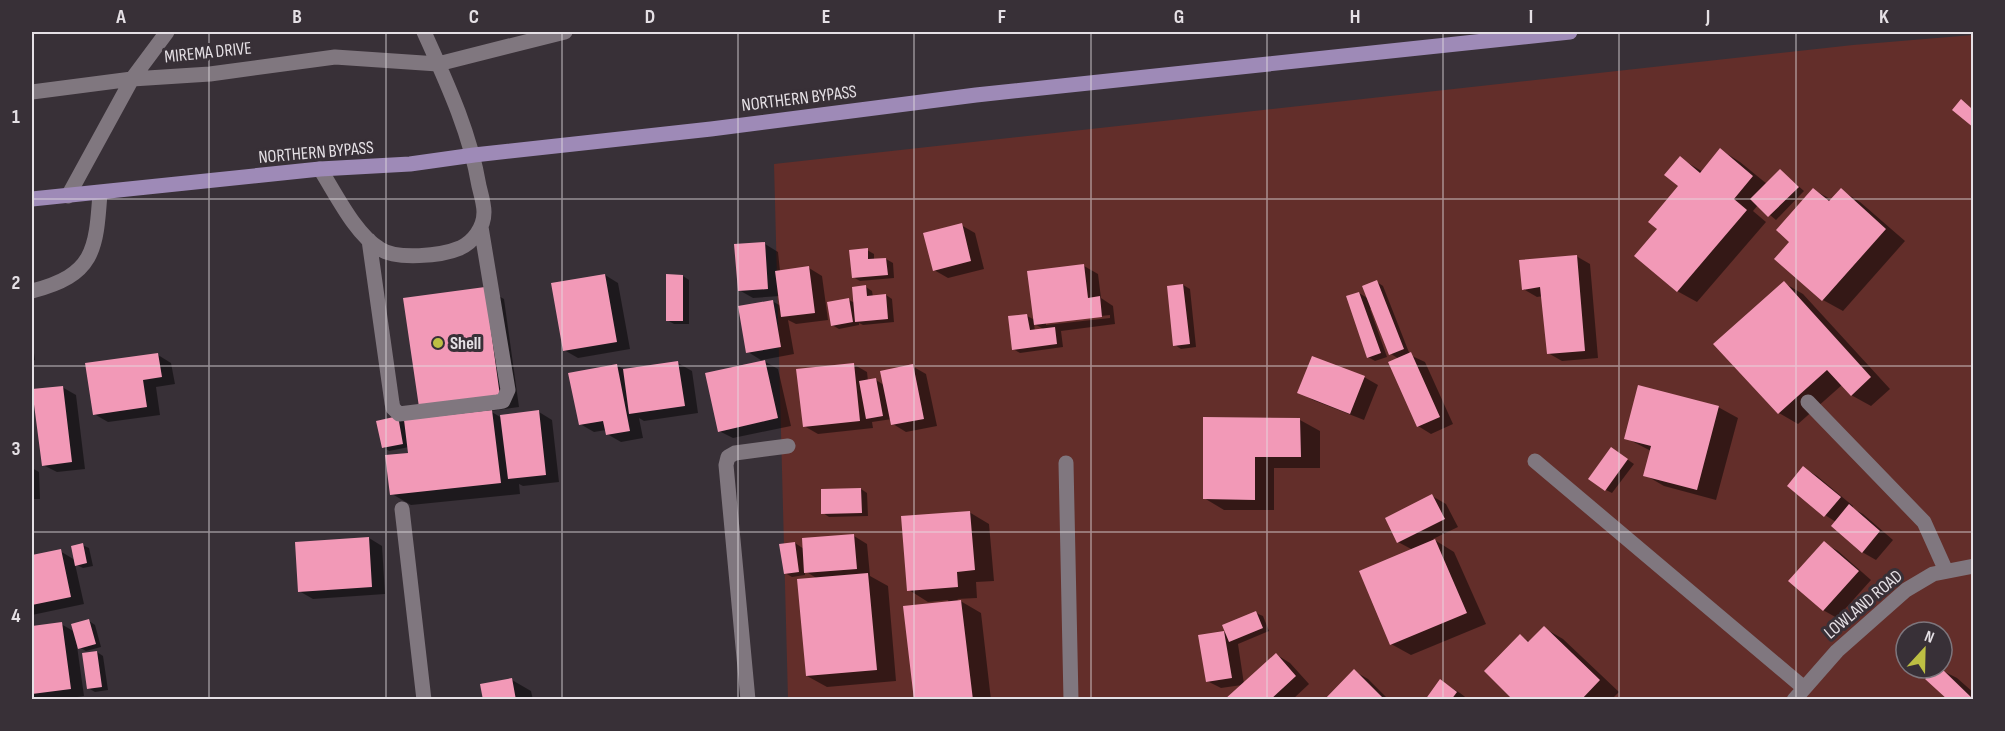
<svg xmlns="http://www.w3.org/2000/svg" width="2005" height="731" font-family="'Sofia Sans Condensed',sans-serif">
<rect width="100%" height="100%" fill="#383037"/>
<path fill="#632e2a" fill-rule="evenodd" d="M1973,35V699H788L774,164L1853,45ZM1906,632H1942V668H1906Z"/>
<path fill="#0007" fill-rule="evenodd" d="M1721,150L1740,162L1767,184L1781,171L1804,191L1776,220L1758,205L1753,211L1766,222L1697,302L1677,291L1659,229L1680,186V158L1703,172Z
M1814,190L1832,200L1841,190L1860,202L1905,241L1843,311L1823,300L1776,259L1791,242Z
M961,225L975,233L984,269L948,278L934,270Z
M765,244L778,252L780,271L809,268L822,276L828,320L796,324L788,320L794,354L762,360L778,369L791,426L733,438L719,431L764,362L748,352L772,301L781,306L780,296L753,298L739,290Z
M867,250L874,254V260L886,259L893,263L894,278L860,281L853,277Z
M1576,256L1590,264L1598,358L1562,361L1548,353L1543,296L1537,297L1523,289Z
M1084,266L1098,274L1101,298L1113,306L1115,324L1061,331L1063,347L1020,353L1013,349L1027,316L1035,320ZM1110,315V318L1046,325V322ZM1034,324L1038,326L1045,330L1035,331Z
M605,275L618,283L630,349L578,358L564,350Z
M683,276L689,280V324H674L667,320Z
M1377,282L1383,286L1410,355L1425,362L1453,424L1431,434L1418,426L1399,359L1391,354L1372,308L1370,309L1387,357L1375,361L1368,357L1359,293L1369,299Z
M1784,283L1803,294L1890,389L1871,406L1851,395L1842,385L1798,424L1779,413Z
M1183,285L1190,289L1196,347L1181,349L1175,345Z
M866,287L872,291L873,297L886,295L892,299L894,322L863,325L859,323V325L839,329L832,325L849,300L855,303Z
M484,288L504,299L519,407L490,411L502,418L539,412L552,420L559,482L523,486L519,484L520,494L411,505L392,494L409,454V447L389,451L383,447L398,418L406,423L439,418Z
M32,339L35,360L32,361Z
M158,355L171,363L175,384L156,387L160,415L108,422L94,414Z
M678,363L692,371L698,413L644,421L639,418L643,438L621,442L607,434L606,430L594,432L580,424L616,365L625,370Z
M853,364L867,372L868,381L876,380L884,385L912,366L926,374L937,426L906,432L893,424L892,419L872,422L873,428L818,434L804,426Z
M1364,377L1378,385L1364,420L1313,400L1299,392Z
M62,387L76,395L85,469L57,472L43,465Z
M1718,407L1738,418L1716,500L1664,486L1645,475L1651,451L1626,438Z
M1300,420L1320,431V468H1274V510H1224L1204,498Z
M1618,453L1634,464L1612,493L1606,490Z
M32,468L39,472L40,499H32Z
M1804,468L1817,476L1853,506L1852,508L1863,514L1893,540L1876,560L1862,552L1836,522L1825,515Z
M861,489L867,493L868,516L829,517L823,513Z
M1432,496L1446,504L1458,527L1433,539L1454,552L1486,624L1411,655L1391,644L1413,550L1398,542Z
M969,512L989,524L994,581L976,582L977,598L957,599L981,613L991,700H915L949,603L948,600L928,602L909,590Z
M854,536L867,544L870,576L888,586L896,681L827,687L807,676L818,579L805,571V575L792,577L785,573L795,543L804,549Z
M369,538L382,546L385,594L313,599L299,591Z
M1824,543L1838,551L1871,580L1837,618L1823,610Z
M82,545L89,548L93,566L83,568L75,564L84,604L32,615V557L60,551L75,560Z
M1256,613L1263,616L1269,631L1238,644L1244,684L1277,655L1290,663L1309,684L1292,700H1227L1242,685L1221,688L1207,681L1224,632L1228,634Z
M89,621L95,625L101,647L86,651L77,646L84,696L58,700H32V628L61,624L75,632Z
M1544,628L1563,639L1619,692L1611,700H1515L1520,636L1530,642Z
M97,652L103,656L108,690L95,692L88,688Z
M1937,668L1957,678L1974,693V700H1950Z
M1354,671L1368,679L1389,700H1326Z
M512,680L531,691L533,700H484Z
M1440,681L1460,693L1469,700H1426Z"/>
<path fill="#f299b7" d="M1961,99L1971,108L1974,105V128L1952,110Z
M1720,148L1753,176L1734,199L1747,210L1677,292L1634,256L1657,229L1648,222L1678,186L1664,175L1680,156L1700,173Z
M1780,169L1799,187L1768,217L1750,199Z
M1813,188L1829,201L1841,188L1886,229L1822,301L1774,259L1789,242L1776,230Z
M962,223L971,261L933,271L923,233Z
M765,242L768,289L738,291L734,244Z
M868,248V259L886,258L888,275L852,278L849,250Z
M1577,255L1585,351L1547,354L1540,287L1522,290L1519,260Z
M1084,264L1088,298L1100,296L1102,317L1034,325L1027,271Z
M809,266L815,313L781,317L775,271Z
M605,274L617,342L563,351L551,283Z
M666,274L683,275V321H666Z
M1377,280L1404,349L1389,355L1362,286Z
M1784,281L1871,377L1851,396L1827,370L1778,414L1713,344Z
M1183,284L1190,344L1173,346L1167,286Z
M866,285L867,296L886,294L888,319L855,322L852,287Z
M485,287L500,396L419,407L403,298Z
M1359,292L1381,353L1367,358L1346,296Z
M849,298L853,322L831,326L827,302Z
M773,300L781,347L746,353L738,306Z
M1027,314L1030,330L1055,327L1057,344L1012,350L1008,316Z
M1411,352L1440,417L1417,427L1388,362Z
M158,353L162,377L143,380L147,407L93,415L85,363Z
M1312,356L1365,376L1350,414L1297,393Z
M765,360L778,418L718,432L705,373Z
M678,361L685,406L629,414L623,369Z
M854,363L860,421L803,427L796,369Z
M617,364L630,431L606,435L603,421L579,425L568,373Z
M913,364L924,419L891,425L880,371Z
M876,378L883,416L866,419L859,381Z
M1638,385L1719,406L1697,490L1643,476L1651,446L1624,439Z
M63,386L72,462L42,466L32,389Z
M492,410L501,483L390,495L385,455L408,453L404,420Z
M539,410L546,475L508,479L500,415Z
M398,416L403,444L382,448L376,421Z
M1203,417L1300,418L1301,457H1255V500L1203,499Z
M1611,447L1628,459L1605,491L1588,479Z
M1803,466L1841,497L1824,517L1787,486Z
M861,488L862,513L821,514V489Z
M1432,494L1445,519L1397,543L1385,518Z
M1849,504L1880,531L1862,553L1831,526Z
M970,511L975,570L957,572L958,587L907,591L901,516Z
M854,534L857,569L804,573L802,538Z
M369,537L372,587L298,592L295,542Z
M1435,539L1467,613L1390,645L1359,571Z
M1824,541L1859,571L1823,611L1788,581Z
M795,542L799,572L784,574L779,544Z
M83,543L87,563L75,566L71,546Z
M61,549L71,597L32,605V555Z
M868,573L877,670L806,676L797,579Z
M961,600L973,700H914L903,606Z
M1256,611L1263,628L1229,642L1222,625Z
M89,619L96,644L78,649L71,624Z
M62,622L71,689L32,694V626Z
M1544,626L1600,680L1581,700H1513L1484,671L1520,634L1528,642Z
M1224,631L1232,678L1206,682L1198,635Z
M97,651L102,687L87,689L82,653Z
M1276,653L1296,676L1270,700H1224Z
M1935,668H1941L1974,700H1948L1925,679Z
M1354,669L1385,700H1324Z
M512,678L516,700H483L480,684Z
M1440,679L1457,692L1451,700H1425Z"/>
<g fill="none" stroke-linecap="round" stroke-linejoin="round">
<path stroke="#80777f" stroke-width="15" d="M32,92L132,79L210,74L335,57L438,64L565,32
M320,169C336,194 355,234 380,249C397,260 441,256 460,248C473,242 484,228 484,212C484,204 481,194 479,186C470,132 446,81 424,32
M68,196L132,79L167,32
M369,240L392,403L393,408L399,414L497,402L503,401L508,390L481,227
M32,291C94,275 96,251 100,193
M1808,402L1924,522L1946,571
M1535,461L1804,688
M1066,463L1071,700
M402,509L424,700
M748,700L726,465L728,457L735,453L788,446
M1794,700L1837,651L1906,590L1933,574L1974,566"/>
<path stroke="#9e8ab7" stroke-width="15" d="M32,199L320,169L410,164L474,155L711,129L976,95L1570,32"/>
</g>
<path fill="none" stroke="#e5e0e5" stroke-width="1.5" stroke-opacity="0.55" d="M209,32V700M386,32V700M562,32V700M738,32V700M914,32V700M1091,32V700M1267,32V700M1443,32V700M1619,32V700M1796,32V700M32,199H1974M32,366H1974M32,532H1974"/>
<circle fill="#bdbf43" stroke="#383037" stroke-width="2" cx="438" cy="343" r="6"/>
<g text-anchor="middle" stroke-width="6" stroke-linejoin="round" paint-order="stroke">
<g font-size="18" fill="#e5e0e5" stroke="#383037">
<text transform="translate(208 52) rotate(-6)" y="6">MIREMA DRIVE</text>
<text transform="translate(799 98) rotate(-7)" y="6">NORTHERN BYPASS</text>
<text transform="translate(316 152) rotate(-5)" y="6">NORTHERN BYPASS</text>
<text transform="translate(1863 604) rotate(-40)" y="6">LOWLAND ROAD</text>
</g>
<g font-size="18" font-weight="bold" fill="#e5e0e5" stroke="#383037" text-anchor="start">
<text x="450" y="349">Shell</text>
</g>
</g>
<rect width="2005" height="731" fill="none" stroke="#383037" stroke-width="66"/>
<g transform="translate(1924 650) rotate(22)"><circle r="28" fill="#383037" stroke="#7d767d" stroke-width="1.5"/>
<path d="M0-4.5L10 22L0 15L-10 22Z" fill="#bdbf43"/>
<text y="-9" font-size="16" font-weight="bold" text-anchor="middle" fill="#e5e0e5">N</text>
</g>
<rect x="33" y="33" width="1939" height="665" fill="none" stroke="#e5e0e5" stroke-width="2"/>
<g font-size="20" text-anchor="middle" font-weight="bold" fill="#e5e0e5">
<text x="121" y="23">A</text>
<text x="297" y="23">B</text>
<text x="474" y="23">C</text>
<text x="650" y="23">D</text>
<text x="826" y="23">E</text>
<text x="1002" y="23">F</text>
<text x="1179" y="23">G</text>
<text x="1355" y="23">H</text>
<text x="1531" y="23">I</text>
<text x="1708" y="23">J</text>
<text x="1884" y="23">K</text>
<text x="16" y="123">1</text>
<text x="16" y="289">2</text>
<text x="16" y="455">3</text>
<text x="16" y="622">4</text>
</g>
</svg>
